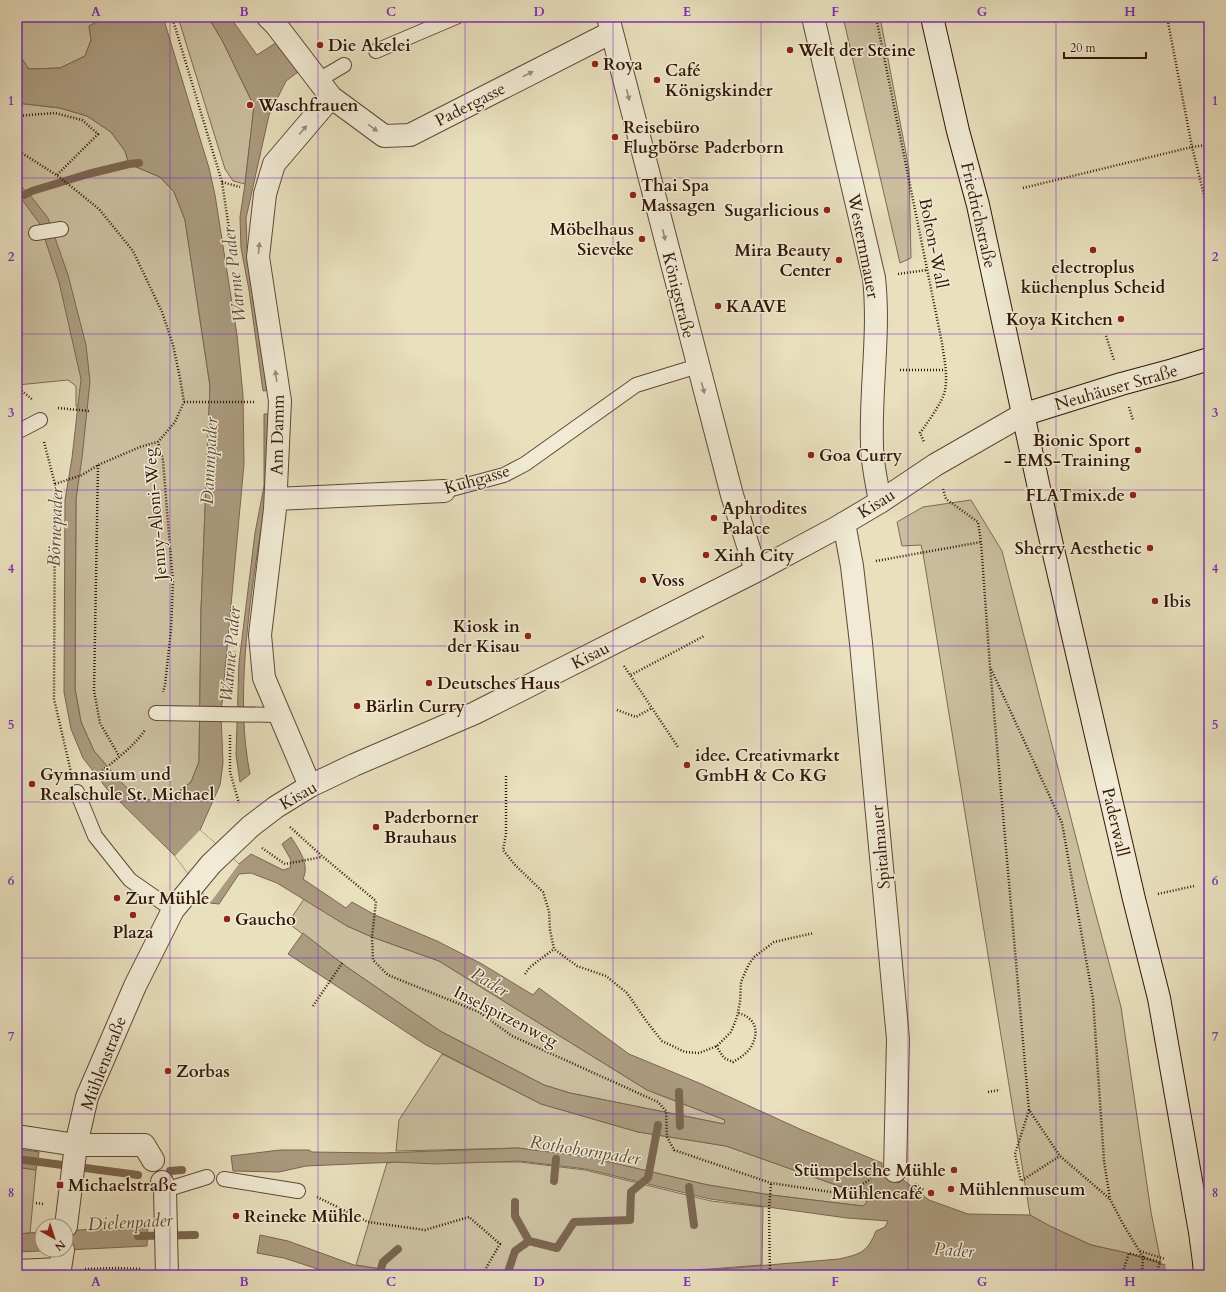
<svg xmlns="http://www.w3.org/2000/svg" width="1226" height="1292" font-family="Cardo,serif">
<rect width="100%" height="100%" fill="#e9e0be"/>
<filter id="stains"><feTurbulence type="fractalNoise" baseFrequency=".005" numOctaves="4"/><feColorMatrix values="0 0 0 0 .2 0 0 0 0 .09 0 0 0 0 .02 0 0 0 .5 -.17"/></filter>
<radialGradient id="worn" r=".72"><stop offset=".6" stop-color="#630" stop-opacity="0"/><stop offset="1" stop-color="#630" stop-opacity=".3"/></radialGradient>
<path fill="#cabe9f" stroke="#7e6a54" d="M17,17H107L89,26L91,40L85,56L60,68L29,69L17,52Z
M178,17H208L222,40L254,106L245,184L233,181L225,169Z
M843,17H880L909,169L911,258L900,263Z
M17,103L60,108L87,116L111,132L125,151L129,164L160,177L174,192L185,220L210,386L201,610L199,762L191,782L174,795L153,801L132,793L119,780L94,751L81,722L75,689L76,499L85,419L76,406V386L68,380L17,385Z
M971,500L1002,551L1092,900L1121,1007L1151,1212L1161,1263L1127,1253L1091,1245L1049,1226L1030,1215L924,559L921,545L902,546L897,522L923,507Z
M304,899L347,926L372,937L439,961L647,1090L725,1120L724,1124L570,1093L544,1085L440,1031L344,965L288,923Z
M442,1054L541,1104L638,1132L726,1146L853,1191L864,1196L867,1202L863,1206L771,1195L708,1185L630,1167L518,1148L396,1151L399,1120Z
M396,1162H520L585,1170L711,1201L763,1207L762,1265L709,1269L610,1275H417L356,1265L387,1163Z
M17,1167L36,1170L30,1233L17,1234Z"/>
<path fill="#ab9b80" stroke="#7b6650" d="M107,17H163L209,168L215,195L237,335L243,395L244,464L221,714L223,763L220,785L200,830L239,864L251,854L283,870L290,868L291,860L282,844L291,837C299,850 310,864 303,879L346,908L352,902L375,915L437,941L482,964L533,995L539,988L629,1054L699,1083L802,1130L882,1163V1170L899,1183L902,1179L929,1200L968,1214L1030,1215L1050,1226L1091,1245L1127,1253L1197,1275H978L946,1272L922,1275H622L709,1270L839,1259C860,1254 867,1253 876,1231L885,1227L888,1221L847,1218L710,1199L586,1169L520,1161L436,1164L396,1162L306,1166L279,1172L233,1171L231,1156L280,1150H309L312,1152L382,1153L518,1148L588,1157L708,1185L771,1195L863,1206L867,1202L864,1196L853,1191L726,1146L638,1132L541,1104L426,1045L288,954L303,933L344,965L440,1031L544,1085L570,1093L724,1124L725,1120L647,1090L439,961L372,937L347,926L277,883L251,873L239,874L219,904L210,903L175,856L107,789L83,758L71,729L64,692L65,500L72,458L81,379L59,282L40,224L23,201L17,196V182L30,195L48,218L68,275L86,345L90,381L82,458L76,499L75,689L81,722L94,751L119,780L132,793L153,801L174,795L191,782L199,762L201,610L210,386L185,220L174,192L160,177L129,164L125,151L111,132L87,116L60,108L17,103V52L29,69L60,68L85,56L91,40L89,26Z
M208,17H230L257,55L277,42L298,72L286,81L269,115L246,218L247,247L269,390L263,391L249,290L241,248L240,217L245,184L254,106L222,40Z
M264,414H271C270,438 272,463 269,487C267,503 263,519 260,535C249,608 235,700 250,774L240,782L236,755L239,663L255,533L264,486Z
M17,1149L39,1152L36,1170L17,1167Z
M148,1225L147,1246L66,1250V1231Z
M42,1232V1250H62L17,1252V1234Z
M260,1235L288,1241L354,1265L421,1275H336L284,1258L257,1253Z"/>
<path fill="#e9e0be" d="M200,830L239,864L210,903L175,856Z
M1165,1263L1198,1273L1199,1275H1167Z"/>
<g fill="none" stroke-linecap="round" stroke-linejoin="round">
<path stroke="#7b6650" stroke-width="8" d="M24,195L32,191L88,174L129,164L139,163
M679,1092L680,1126
M17,1159L138,1175
M170,1171L182,1170
M554,1181L556,1159
M689,1187L694,1225
M515,1202V1216L529,1241
M138,1236L195,1235
M379,1275L383,1262L398,1249
M507,1275L515,1251L529,1241L557,1248L574,1222L630,1220L631,1192L648,1178L658,1125"/>
<g stroke="#604836" stroke-width="16">
<path id="lane" d="M376,51L456,17
M317,81L344,65
M36,233L61,229
M17,432L40,420
M444,491L504,475L525,464L636,385L698,366
M156,713L279,715
M77,792L95,836L130,880L173,910
M224,1179L298,1191
M165,1190L207,1177"/>
</g>
<g stroke="#604836" stroke-width="24">
<path id="street" d="M268,17L276,25L331,97L384,136L410,135L612,32
M608,17L732,495L756,571
M813,17L874,278C880,333 870,389 872,445C872,464 877,483 880,502
M276,499L444,491
M844,523L852,566L861,643L898,1039L895,1171
M310,786L264,678L260,635L275,509L280,401L258,257L265,194L274,164L331,97
M17,1136L76,1145H144L153,1160
M162,1182L165,1190L167,1275
M66,1226L76,1145L87,1097L135,986L173,910L211,864L251,826L276,807L310,786L354,765L475,713L756,571L836,528L880,502L935,465L1022,415
M17,1271L60,1269
M59,1275L63,1250"/>
</g>
<g stroke="#321608" stroke-width="24">
<path id="secondary" d="M932,17L958,131L978,205L1042,502L1134,899L1159,998L1200,1232L1204,1262
M1022,415L1121,384L1173,370L1209,359"/>
</g>
<path stroke="#321608" stroke-width="2.5" stroke-dasharray="1 2" stroke-linecap="butt" d="M172,17L222,182L232,249
M876,17L942,343C944,358 948,375 945,390C943,402 927,423 920,433L924,442
M1167,17L1192,147L1209,215
M17,116L55,113L82,120L98,134L57,175
M17,150L58,176L99,209L133,251L162,312L173,345L180,378L184,402L175,422L158,442L163,460L167,511L173,582L171,630L165,685L163,692
M222,182L240,187
M1023,188L1192,147L1207,145
M898,274L927,270
M1106,336L1114,360
M900,370H945
M17,387L33,400
M184,402H255
M1129,407L1133,420
M58,408L89,411
M44,442L55,484L54,699L71,772
M98,465L94,691L100,723L119,756
M55,484L82,475L98,465L140,447L157,442
M943,489L946,499L978,522L981,542L990,667L1029,1110L1060,1156L1110,1199
M876,561L981,542
M624,666L678,747
M991,669L1062,823L1093,999L1104,1161L1110,1199L1123,1224L1143,1257L1142,1275
M631,675L704,636
M231,694L235,651
M617,710L636,717L652,708
M230,735V772L239,803
M506,776V834L503,850L515,865L543,892L549,911L550,930L554,949L577,966L606,976L627,993L647,1022L662,1041L685,1052L699,1053L717,1046L731,1032L737,1017L740,1002L741,982L748,966L754,957L774,942L814,933
M93,778C109,765 134,747 145,730
M290,827L322,856L376,901L372,937L373,960L388,975L479,1012L512,1036L658,1102L666,1111L667,1137L674,1150L771,1183L844,1194L850,1192L871,1179
M262,848L285,864L322,857
M1158,894L1194,886
M525,974L530,967L554,949
M313,1006L343,962
M716,1046L724,1058L733,1062C740,1058 748,1053 752,1045C760,1030 754,1017 738,1013
M988,1092L1000,1090
M1029,1110L1015,1154L1021,1181L1060,1156
M915,1184L924,1190
M317,1197L368,1222L425,1230L469,1217L500,1244L482,1275
M36,1203L43,1204
M1140,1251L1165,1259
M85,1269L117,1268L142,1269
M770,1275L769,1209L771,1183
M1122,1275L1129,1253L1160,1262L1156,1275"/>
<use href="#lane" stroke="#f1ebd5" stroke-width="14"/>
<use href="#street" stroke="#f1ebd5" stroke-width="22"/>
<use href="#secondary" stroke="#f1ebd5" stroke-width="22"/>
<g stroke="#321608" stroke-width="24" stroke-linecap="butt">
<path id="secondary-bridge" d="M1204,1262L1205,1275"/>
</g>
<use href="#secondary-bridge" stroke="#f1ebd5" stroke-width="22"/>
</g>
<defs><path id="oneway-solid" d="M-6-.8H1V-3.2L6.5 0L1 3.2V.8H-6Z"/></defs>
<g fill="#9b8b79">
<use href="#oneway-solid" transform="translate(528 74) rotate(-27)"/>
<use href="#oneway-solid" transform="translate(628 95) rotate(76)"/>
<use href="#oneway-solid" transform="translate(373 128) rotate(36)"/>
<use href="#oneway-solid" transform="translate(303 130) rotate(-50)"/>
<use href="#oneway-solid" transform="translate(664 235) rotate(76)"/>
<use href="#oneway-solid" transform="translate(259 248) rotate(-84)"/>
<use href="#oneway-solid" transform="translate(276 376) rotate(-98)"/>
<use href="#oneway-solid" transform="translate(703 388) rotate(75)"/>
</g>
<path fill="none" stroke="#7b2cbf" stroke-width="1" stroke-opacity="0.55" d="M170,17V1275M318,17V1275M465,17V1275M613,17V1275M761,17V1275M908,17V1275M1056,17V1275M17,178H1209M17,334H1209M17,490H1209M17,646H1209M17,802H1209M17,958H1209M17,1114H1209"/>
<g fill="#8f2418" stroke="#f1ebd5" stroke-width="1.5">
<circle cx="320" cy="45" r="4"/>
<circle cx="790" cy="50" r="4"/>
<circle cx="595" cy="64" r="4"/>
<circle cx="657" cy="80" r="4"/>
<circle cx="250" cy="105" r="4"/>
<circle cx="615" cy="137" r="4"/>
<circle cx="633" cy="195" r="4"/>
<circle cx="827" cy="210" r="4"/>
<circle cx="642" cy="239" r="4"/>
<circle cx="1093" cy="250" r="4"/>
<circle cx="839" cy="260" r="4"/>
<circle cx="718" cy="306" r="4"/>
<circle cx="1121" cy="319" r="4"/>
<circle cx="1138" cy="450" r="4"/>
<circle cx="811" cy="455" r="4"/>
<circle cx="1133" cy="495" r="4"/>
<circle cx="714" cy="518" r="4"/>
<circle cx="1150" cy="548" r="4"/>
<circle cx="706" cy="555" r="4"/>
<circle cx="643" cy="580" r="4"/>
<circle cx="1155" cy="601" r="4"/>
<circle cx="528" cy="636" r="4"/>
<circle cx="429" cy="683" r="4"/>
<circle cx="357" cy="706" r="4"/>
<circle cx="687" cy="765" r="4"/>
<circle cx="32" cy="784" r="4"/>
<circle cx="376" cy="827" r="4"/>
<circle cx="117" cy="898" r="4"/>
<circle cx="133" cy="915" r="4"/>
<circle cx="227" cy="919" r="4"/>
<circle cx="168" cy="1071" r="4"/>
<circle cx="954" cy="1170" r="4"/>
<rect x="56" y="1181" width="8" height="8" rx="2"/>
<circle cx="951" cy="1189" r="4"/>
<circle cx="931" cy="1193" r="4"/>
<circle cx="236" cy="1216" r="4"/>
</g>
<g text-anchor="middle" stroke-width="3" stroke-linejoin="round" paint-order="stroke">
<g font-size="17" font-weight="bold" fill="#321608" stroke="#f1ebd5" text-anchor="start">
<text x="328" y="51">Die Akelei</text>
<text x="798" y="56">Welt der Steine</text>
<text x="603" y="70">Roya</text>
<text x="665" y="76">Café<tspan x="665" dy="20">Königskinder</tspan></text>
<text x="258" y="111">Waschfrauen</text>
<text x="623" y="133">Reisebüro<tspan x="623" dy="20">Flugbörse Paderborn</tspan></text>
<text x="641" y="191">Thai Spa<tspan x="641" dy="20">Massagen</tspan></text>
<text x="819" y="216" text-anchor="end">Sugarlicious</text>
<text x="634" y="235" text-anchor="end">Möbelhaus<tspan x="634" dy="20">Sieveke</tspan></text>
<text x="831" y="256" text-anchor="end">Mira Beauty<tspan x="831" dy="20">Center</tspan></text>
<text x="1093" y="273" text-anchor="middle">electroplus<tspan x="1093" dy="20">küchenplus Scheid</tspan></text>
<text x="726" y="312">KAAVE</text>
<text x="1113" y="325" text-anchor="end">Koya Kitchen</text>
<text x="1130" y="446" text-anchor="end">Bionic Sport<tspan x="1130" dy="20">- EMS-Training</tspan></text>
<text x="819" y="461">Goa Curry</text>
<text x="1125" y="501" text-anchor="end">FLATmix.de</text>
<text x="722" y="514">Aphrodites<tspan x="722" dy="20">Palace</tspan></text>
<text x="1142" y="554" text-anchor="end">Sherry Aesthetic</text>
<text x="714" y="561">Xinh City</text>
<text x="651" y="586">Voss</text>
<text x="1163" y="607">Ibis</text>
<text x="520" y="632" text-anchor="end">Kiosk in<tspan x="520" dy="20">der Kisau</tspan></text>
<text x="437" y="689">Deutsches Haus</text>
<text x="365" y="712">Bärlin Curry</text>
<text x="695" y="761">idee. Creativmarkt<tspan x="695" dy="20">GmbH &amp; Co KG</tspan></text>
<text x="40" y="780">Gymnasium und<tspan x="40" dy="20">Realschule St. Michael</tspan></text>
<text x="384" y="823">Paderborner<tspan x="384" dy="20">Brauhaus</tspan></text>
<text x="125" y="904">Zur Mühle</text>
<text x="235" y="925">Gaucho</text>
<text x="133" y="938" text-anchor="middle">Plaza</text>
<text x="176" y="1077">Zorbas</text>
<text x="946" y="1176" text-anchor="end">Stümpelsche Mühle</text>
<text x="68" y="1191">Michaelstraße</text>
<text x="959" y="1195">Mühlenmuseum</text>
<text x="923" y="1199" text-anchor="end">Mühlencafé</text>
<text x="244" y="1222">Reineke Mühle</text>
</g>
<g font-size="17" fill="#321608" stroke="#f1ebd5">
<text transform="translate(470 104) rotate(-27)" y="6">Padergasse</text>
<text transform="translate(979 215) rotate(77)" y="6">Friedrichstraße</text>
<text transform="translate(934 243) rotate(79)" y="6">Bolton-Wall</text>
<text transform="translate(864 246) rotate(79)" y="6">Westernmauer</text>
<text transform="translate(679 295) rotate(76)" y="6">Königstraße</text>
<text transform="translate(1116 387) rotate(-16)" y="6">Neuhäuser Straße</text>
<text transform="translate(277 435) rotate(-89)" y="6">Am Damm</text>
<text transform="translate(477 479) rotate(-16)" y="6">Kuhgasse</text>
<text transform="translate(876 503) rotate(-32)" y="6">Kisau</text>
<text transform="translate(155 514) rotate(-95)" y="6">Jenny-Aloni-Weg</text>
<text transform="translate(590 655) rotate(-27)" y="6">Kisau</text>
<text transform="translate(298 795) rotate(-30)" y="6">Kisau</text>
<text transform="translate(1116 822) rotate(77)" y="6">Paderwall</text>
<text transform="translate(880 847) rotate(-95)" y="6">Spitalmauer</text>
<text transform="translate(506 1016) rotate(27)" y="6">Inselspitzenweg</text>
<text transform="translate(103 1063) rotate(-69)" y="6">Mühlenstraße</text>
</g>
<g font-size="18" font-style="italic" fill="#624b38" stroke="#f1ebd5">
<text transform="translate(234 275) rotate(-97)" y="6">Warme Pader</text>
<text transform="translate(209 461) rotate(-87)" y="6">Dammpader</text>
<text transform="translate(55 527) rotate(-88)" y="6">Börnepader</text>
<text transform="translate(230 654) rotate(-85)" y="6">Warme Pader</text>
<text transform="translate(490 982) rotate(31)" y="6">Pader</text>
<text transform="translate(585 1150) rotate(9)" y="6">Rothobornpader</text>
<text transform="translate(130 1222) rotate(-3)" y="6">Dielenpader</text>
<text transform="translate(954 1250) rotate(4)" y="6">Pader</text>
</g>
</g>
<rect width="1226" height="1292" fill="none" stroke="#e9e0be" stroke-width="44"/>
<g transform="translate(54 1238) rotate(141)"><circle r="19" fill="#f1ebd5" stroke="#a59683"/>
<path d="M0-3L7 15L0 10L-7 15Z" fill="#8f2418"/>
<text y="-6" font-size="11" font-weight="bold" text-anchor="middle" fill="#321608">N</text>
</g>
<path d="M1064 52v6h82v-6" fill="none" stroke="#321608" stroke-width="2"/>
<text x="1070" y="52" font-size="12" fill="#321608" stroke="#f1ebd5" stroke-width="3" paint-order="stroke">20 m</text>
<rect x="22" y="22" width="1182" height="1248" fill="none" stroke="#7b2cbf" stroke-width="1.5"/>
<g font-size="13" text-anchor="middle" font-weight="bold" fill="#7b2cbf">
<text x="96" y="16">A</text>
<text x="244" y="16">B</text>
<text x="391" y="16">C</text>
<text x="539" y="16">D</text>
<text x="687" y="16">E</text>
<text x="835" y="16">F</text>
<text x="982" y="16">G</text>
<text x="1130" y="16">H</text>
<text x="11" y="105">1</text>
<text x="1215" y="105">1</text>
<text x="11" y="261">2</text>
<text x="1215" y="261">2</text>
<text x="11" y="417">3</text>
<text x="1215" y="417">3</text>
<text x="11" y="573">4</text>
<text x="1215" y="573">4</text>
<text x="11" y="729">5</text>
<text x="1215" y="729">5</text>
<text x="11" y="885">6</text>
<text x="1215" y="885">6</text>
<text x="11" y="1041">7</text>
<text x="1215" y="1041">7</text>
<text x="11" y="1197">8</text>
<text x="1215" y="1197">8</text>
<text x="96" y="1286">A</text>
<text x="244" y="1286">B</text>
<text x="391" y="1286">C</text>
<text x="539" y="1286">D</text>
<text x="687" y="1286">E</text>
<text x="835" y="1286">F</text>
<text x="982" y="1286">G</text>
<text x="1130" y="1286">H</text>
</g>
<rect width="100%" height="100%" filter="url(#stains)"/>
<rect width="100%" height="100%" fill="url(#worn)"/>
</svg>
